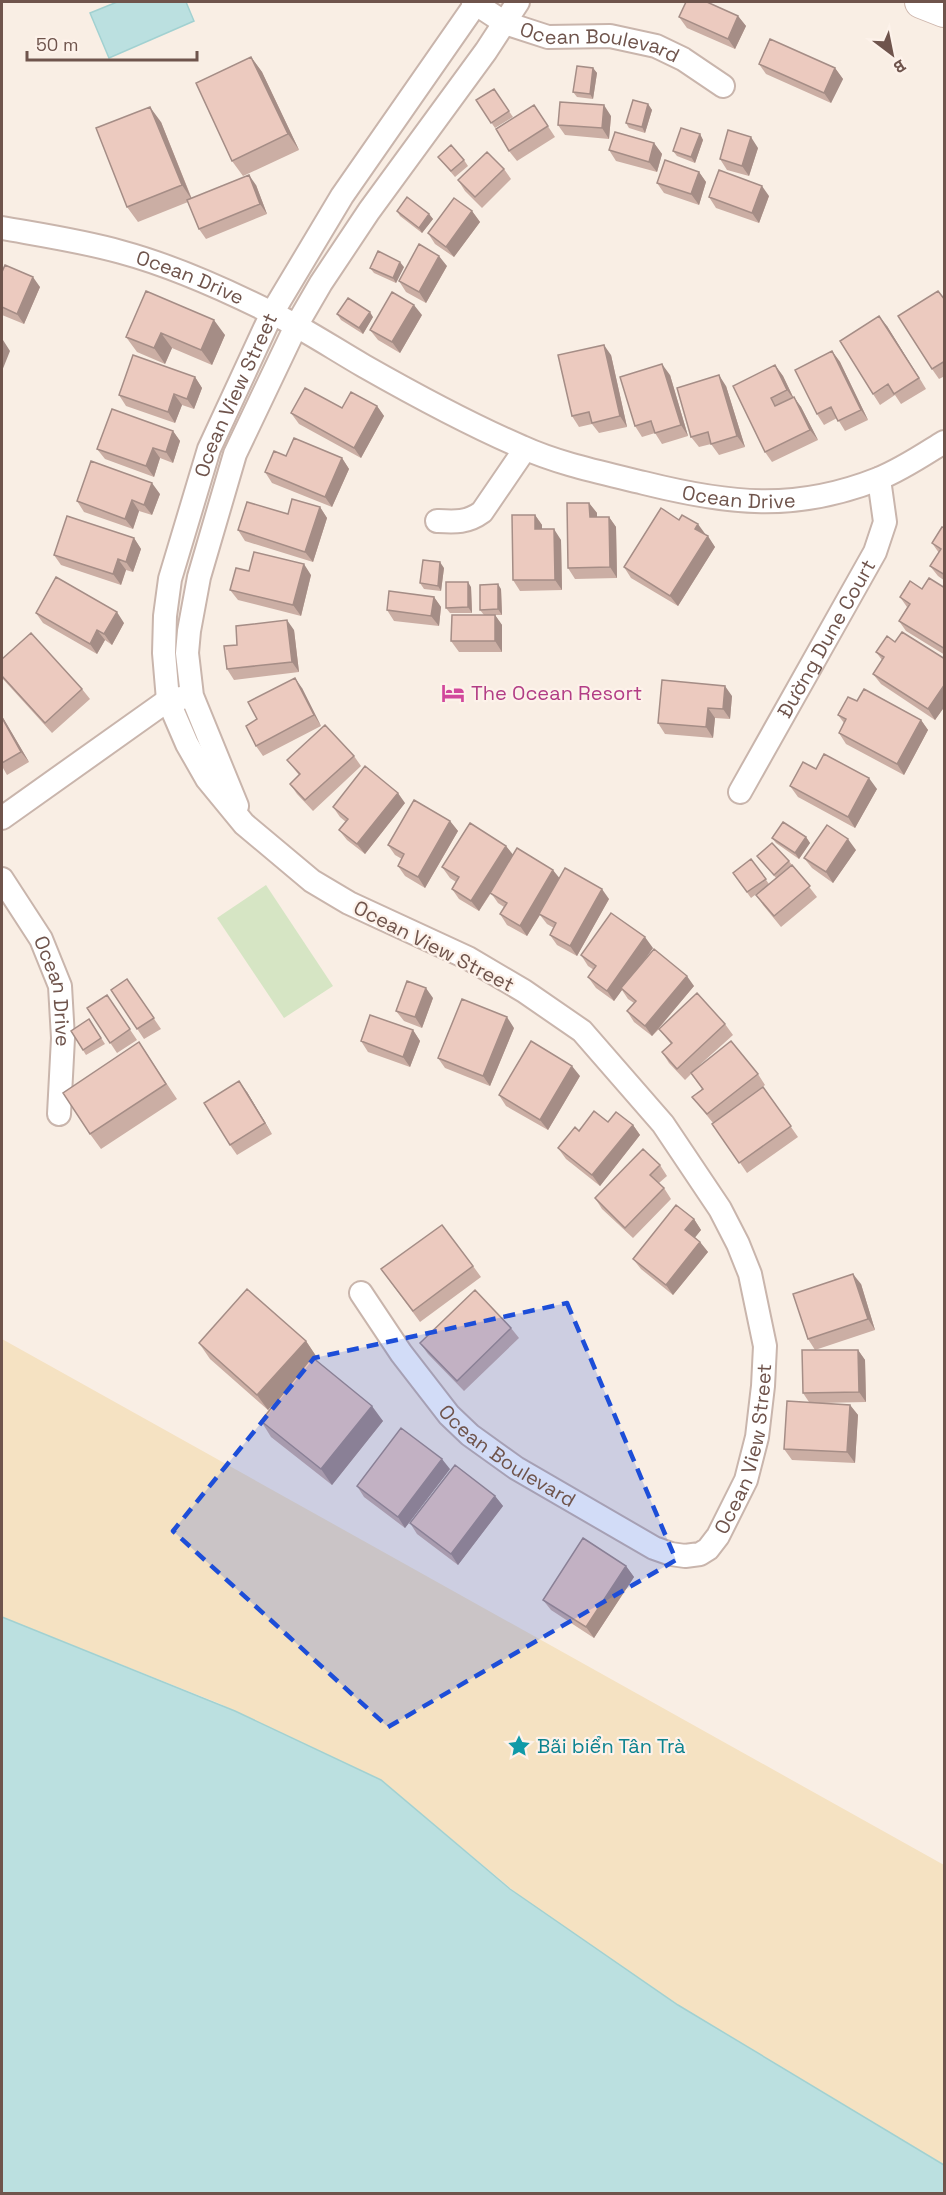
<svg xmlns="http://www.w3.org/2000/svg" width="946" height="2195" font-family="'Space Grotesk',sans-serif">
<rect width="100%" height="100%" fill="#f9eee4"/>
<path fill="#d6e5c4" d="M266,885L333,986L284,1018L217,918Z"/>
<path fill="#f5e2c2" d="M2,1339L944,1865V2165L678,2005L521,1897L381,1780L218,1703L2,1617Z"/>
<path fill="#bbe0e0" stroke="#a2d1d1" stroke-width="1.5" d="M117,2H186L194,21L109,58L90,13Z
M2,1617L235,1711L381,1780L510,1889L678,2005L944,2165V2193H2Z"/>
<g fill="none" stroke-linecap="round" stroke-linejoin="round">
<g stroke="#c9b5ac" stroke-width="26">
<g id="street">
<path id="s1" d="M473,2L505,23L548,37L610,36L656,46L683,59L723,86"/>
<path id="s2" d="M2,228C41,235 82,241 121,252C173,266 224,289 272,313C303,328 333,348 364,366C415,395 468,424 522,447C559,464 604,473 644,483C728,504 795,512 878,479C901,470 923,455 944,442"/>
<path d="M437,521C455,522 467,523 482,512L525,449"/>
<path id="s3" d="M740,792L875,552L885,522L879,479"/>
<path d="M237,806L192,696L187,653L189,631L199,577L235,454L296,326L321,283L369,211L486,51L518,2"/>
<path d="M2,818L168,700L182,698"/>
<path id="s4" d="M2,879L41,939L60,986L63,1038L59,1114"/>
<path id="s5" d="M361,1293L401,1353L449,1415L470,1435L516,1468L654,1548L671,1554L685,1556L700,1554L708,1549L718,1536L746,1480L757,1437L763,1386L765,1346L750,1274L738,1244L720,1209L663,1124L582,1031L524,991L468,958L349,903L312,881L244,824L207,779L187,744L168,700L164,653L165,616L170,579L209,449L272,313L342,196L477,2"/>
</g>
</g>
<g stroke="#ceb6ac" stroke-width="34">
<path id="secondary" d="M921,2L944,11"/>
</g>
<use href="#street" stroke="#fff" stroke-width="22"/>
<use href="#secondary" stroke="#fff" stroke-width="32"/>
</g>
<path fill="#cbaea4" d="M738,16L746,26L735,49L687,28L679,17Z
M251,57L262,72L299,150L243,176L232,161Z
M759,64L835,68L843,79L831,103L766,74Z
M593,68L597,73L593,99L577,97L573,92Z
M494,89L513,117L495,128L476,100Z
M648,104L652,110L645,133L629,128L626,123Z
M534,105L555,137L517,161L509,151Z
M611,116L609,139L565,135L558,125Z
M161,122L192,199L256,185L267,214L206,239L199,229L188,202L138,222L127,207Z
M700,134L703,140L695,163L677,156L673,151Z
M654,143L662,154L657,172L616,161L609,150Z
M758,148L749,176L727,170L720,159Z
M438,157L464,160L468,166L455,177Z
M504,169L511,179L482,208L465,191L458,180Z
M699,172L706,182L699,205L664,193L657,183Z
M769,196L759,223L716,208L709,197Z
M397,211L429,214L433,219L422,233L400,216Z
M472,211L480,222L454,257L435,244L428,233Z
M447,266L426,303L406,292L399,281Z
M404,267L396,283L374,273L370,268Z
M2,272L40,287L24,324L2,315Z
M146,291L225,335L212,365L172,348L165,364L137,352L126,337Z
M938,291L945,299V376L939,379L932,369Z
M337,314L373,317L363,334L341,320Z
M422,315L400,353L378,340L370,330Z
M887,326L926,389L901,404L895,395L880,405L873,394Z
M832,351L840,362L868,420L845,431L837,418L824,425L817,414Z
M611,355L627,427L599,433L592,424L579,427L572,416Z
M775,365L783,376L793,397L801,407L818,440L772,462L765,452Z
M670,375L688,436L662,444L655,433L642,437L635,426Z
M195,377L202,388L194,409L182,405L175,423L126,406L119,395Z
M726,386L745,447L719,455L711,444L699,447L691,437Z
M377,406L384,416L361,458L299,424L291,413Z
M173,431L180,441L173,463L160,458L154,477L105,459L97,449Z
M286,456L342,458L349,469L332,507L272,483L265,472Z
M160,494L152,515L139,511L133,529L84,512L77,501Z
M589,503L597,513V517H609L616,527L617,578L575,579L568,568Z
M320,507L327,518L313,562L245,541L238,530L288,514Z
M535,515L542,525V529L561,540L562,590L520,591L513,580Z
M945,528V581L938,576L930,566L939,553L932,543Z
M706,535L715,547L678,606L631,578L624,567Z
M134,538L141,549L133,572L126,570L121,585L61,565L54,555Z
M444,568L441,591L424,589L420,583Z
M249,571L311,575L301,616L238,600L230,590Z
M471,587L472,613H450L446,608Z
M945,588V655L906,631L899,621L907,607L900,597Z
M501,589L502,615H495L502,625V652H459L451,641L484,615L480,610Z
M434,597L441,607L439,626L394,621L387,610Z
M36,613L124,623L112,645L105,640L97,654L43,623Z
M294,630L299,672L234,680L227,669L237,645Z
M895,642L945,659V706L935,720L881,684L873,674L882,660L876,652Z
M2,659L82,689L90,699L52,733L2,678Z
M302,688L321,726L263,756L256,746L257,719Z
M732,696L730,719L715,718L713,738L665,734L658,723Z
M857,701L921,720L928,730L904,775L846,744L839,733L844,723L838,715Z
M2,716L29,762L7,775L3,768L2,769Z
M354,756L361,766L313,811L297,794L290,784L299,775L287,760Z
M816,769L877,789L855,828L798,797L790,786Z
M405,803L365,854L347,840L339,830L346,822L340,817L333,807Z
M450,821L458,831L425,888L405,876L398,866L402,859L395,855L388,845Z
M806,837L810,843L799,859L776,843L772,838Z
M506,846L513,855L559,878L609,899L577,956L557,945L550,935L554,928L547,924L540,915L527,936L507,925L500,914L504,907L498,903L491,893L479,911L459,899L452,889L456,882L450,878L442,867Z
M856,850L833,883L812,868L804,858Z
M757,856L789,861L817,897L781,927L763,905L756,895L767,886L751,898L733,873L751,859L769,884L776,878Z
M653,948L640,966L694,986L659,1028L725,1024L733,1035L693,1071L758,1074L765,1085L751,1096L763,1087L798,1137L747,1173L713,1123L692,1097L702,1089L691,1074L685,1080L669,1063L662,1052L671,1044L659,1029L652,1036L634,1022L627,1011L634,1003L628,999L622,990L614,1001L596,988L588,977L594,970L588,966L581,955Z
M127,979L161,1029L144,1039L111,990Z
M107,995L137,1040L117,1053L87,1008Z
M433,998L422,1028L404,1021L396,1011Z
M89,1019L105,1044L86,1055L71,1031Z
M514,1028L490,1086L445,1068L438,1058Z
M413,1030L420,1041L410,1067L368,1052L361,1041Z
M139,1042L177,1099L101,1149L90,1134Z
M580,1076L548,1130L506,1106L499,1095Z
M247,1092L272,1134L237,1155L230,1145Z
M608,1122L633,1125L640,1135L600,1186L566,1159L558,1148L579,1131Z
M660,1165L667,1176L659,1183L664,1188L671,1199L633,1238L602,1209L595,1198Z
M694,1219L701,1230L695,1237L700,1242L708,1252L673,1295L641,1269L633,1259Z
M473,1266L481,1277L420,1322L389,1280Z
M861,1284L875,1330L815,1350L808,1339Z
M511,1328L519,1338L464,1391L428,1354L420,1343Z
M306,1341L316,1356L314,1359L383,1421L332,1485L271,1437L261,1421L279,1398L268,1410L210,1359L199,1343Z
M858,1350L865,1360L866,1402L821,1403L850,1405L858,1415L855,1463L792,1460L784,1449L809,1402L803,1393Z
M450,1469L405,1528L364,1497L357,1486Z
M495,1496L503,1506L458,1565L417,1534L410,1523Z
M626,1566L634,1577L594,1638L551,1610L543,1600Z"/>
<path fill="#a58d86" d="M738,16L746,26L735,49L728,39Z
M251,57L262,72L299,150L288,134Z
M593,68L597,73L593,99L590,94Z
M835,68L843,79L831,103L824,93Z
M648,104L652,110L645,133L642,127Z
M604,105L611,116L609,139L602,128Z
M150,107L161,122L192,200L182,185Z
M700,134L703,140L695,163L691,157Z
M751,137L758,148L749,176L742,166Z
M654,143L662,154L657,172L649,162Z
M699,172L706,182L699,205L691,194Z
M249,175L256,185L267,214L260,204Z
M762,186L769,196L759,223L752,213Z
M472,211L480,222L454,257L446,247Z
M429,214L433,219L422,233L419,228Z
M439,256L447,266L426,303L419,292Z
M400,262L404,267L396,283L393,278Z
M33,277L40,287L24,324L17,314Z
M414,305L422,315L400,353L392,342Z
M370,312L373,317L363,334L359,328Z
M879,316L887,326L926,389L919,378Z
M214,320L225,335L212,365L201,350Z
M161,333L172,348L165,364L154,348Z
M3,340L10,351L2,371V343Z
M604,345L611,355L627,427L620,416Z
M832,351L840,362L868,420L861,410Z
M662,364L670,375L688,436L681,425Z
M775,365L783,376L795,401L787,390Z
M719,375L726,386L745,447L737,436Z
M195,377L202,388L194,409L187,399Z
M174,394L182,405L175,423L168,412Z
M794,397L801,407L818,440L810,430Z
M377,406L384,416L361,458L354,448Z
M173,431L180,441L173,463L166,452Z
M153,448L160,458L154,477L146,466Z
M342,458L349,469L332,507L325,497Z
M152,483L160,494L152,515L144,505Z
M132,500L139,511L133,529L125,519Z
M589,503L597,513V528L590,517Z
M320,507L327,518L313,562L305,552Z
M535,515L542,525V540L535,529Z
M609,517L616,527L617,578L610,567Z
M698,524L706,535L695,529Z
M554,529L561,540L562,590L555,580Z
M708,536L715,547L678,606L670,596Z
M134,538L141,549L133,572L126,562Z
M118,559L126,570L121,585L113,574Z
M440,562L444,568L441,591L438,586Z
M304,564L311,575L301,616L293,605Z
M468,582L471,587L472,613L468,607Z
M498,584L501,589L502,615L498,609Z
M434,597L441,607L439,626L431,616Z
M117,612L124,623L112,645L104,634Z
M495,615L502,625V652L495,641Z
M287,620L294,630L299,672L292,662Z
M97,630L105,640L97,654L90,644Z
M295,678L302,688L321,726L314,715Z
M945,684V706L935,720L928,709Z
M725,686L732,696L730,719L723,709Z
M708,708L715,718L713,738L706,727Z
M2,716L29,762L21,752L2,718Z
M921,720L928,730L904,775L897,764Z
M869,778L877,789L855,828L848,817Z
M398,793L405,803L365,854L357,844Z
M450,821L458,831L425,888L418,877Z
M806,837L810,843L799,859L795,853Z
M848,839L856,850L833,883L826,872Z
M506,846L514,856L479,911L471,901Z
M553,870L561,880L527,936L520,926Z
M602,889L609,899L577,956L570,946Z
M645,937L653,948L623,990L621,988L622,990L614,1001L607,991Z
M687,976L694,986L652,1036L645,1026Z
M426,988L433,998L422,1028L415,1017Z
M507,1017L514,1028L490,1086L483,1076Z
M413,1030L420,1041L410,1067L403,1057Z
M572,1066L580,1076L548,1130L540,1120Z
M239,1081L247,1092L272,1134L265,1123Z
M633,1125L640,1135L600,1186L592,1175Z
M694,1219L701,1230L693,1240L685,1230Z
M700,1242L708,1252L673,1295L666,1285Z
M853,1274L861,1284L875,1330L868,1319Z
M306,1341L316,1356L268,1410L257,1395Z
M858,1350L865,1360L866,1402L859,1392Z
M850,1405L858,1415L855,1463L847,1452Z
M372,1406L383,1421L332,1485L321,1469Z
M442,1459L450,1469L405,1528L398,1517Z
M495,1496L503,1506L458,1565L451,1554Z
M626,1566L634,1577L594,1638L586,1627Z"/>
<path fill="#eccabf" stroke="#a58d86" stroke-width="1.5" d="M686,2H707L738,16L728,39L679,17Z
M770,39L835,68L824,93L759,64Z
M251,57L288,134L232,161L196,83Z
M577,66L593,68L590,94L573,92Z
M494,89L509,111L491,123L476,100Z
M633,100L648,104L642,127L626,123Z
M560,102L604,105L602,128L558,125Z
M534,105L548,126L509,151L496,129Z
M150,107L182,185L127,207L96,128Z
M681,128L700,134L691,157L673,151Z
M728,130L751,137L742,166L720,159Z
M615,132L654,143L649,162L609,150Z
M451,145L464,160L451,171L438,157Z
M487,152L504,169L475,197L458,180Z
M665,160L699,172L691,194L657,183Z
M719,170L762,186L752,213L709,197Z
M249,175L260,204L199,229L187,200Z
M407,197L429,214L419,228L397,211Z
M454,198L472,211L446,247L428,233Z
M419,244L439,256L419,292L399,281Z
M378,251L400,262L393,278L370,268Z
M5,265L33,277L17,314L2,307V272Z
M146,291L214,320L201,350L161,333L154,348L126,337Z
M938,291L945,300V361L932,369L898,316Z
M392,292L414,305L392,342L370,330Z
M348,298L370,312L359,328L337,314Z
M879,316L919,378L894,394L888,384L873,394L840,341Z
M604,345L620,416L592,423L589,412L572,416L558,355Z
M832,351L861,410L838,421L831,407L817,414L795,370Z
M133,355L195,377L187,399L174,394L168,412L119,395Z
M662,364L681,425L655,433L651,421L635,426L620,377Z
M775,365L787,390L771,398L775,406L794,397L810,430L765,452L733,386Z
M719,375L737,436L711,444L708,432L691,437L677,388Z
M305,388L342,408L351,392L377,406L354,448L291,413Z
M112,409L173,431L166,452L153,448L146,466L97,449Z
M294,438L342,458L325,497L265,472L274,451L286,456Z
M91,461L152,483L144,505L132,500L125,519L77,501Z
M292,499L320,507L305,552L238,530L247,502L288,514Z
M567,503H589L590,517H609L610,567L568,568Z
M661,508L679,520L682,515L698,524L695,529L708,536L670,596L624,567Z
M512,515H535V529H554L555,580H513Z
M67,516L134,538L126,562L118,559L113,574L54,555Z
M942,527L945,528V575L930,566L941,549L932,543Z
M254,552L304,564L293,605L230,590L236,568L249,571Z
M423,560L440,562L438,586L420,583Z
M56,577L117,612L104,634L97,630L90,644L36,613Z
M929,578L945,588V649L899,621L910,604L900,597L910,581L922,589Z
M446,582H468V607L446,608Z
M498,584V609L480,610V585Z
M389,591L434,597L431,616L387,610Z
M452,615H495V641H451Z
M287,620L292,662L227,669L224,646L237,645L236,626Z
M902,632L945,659V684L928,709L873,674L884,657L876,652L887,636L895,642Z
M31,633L82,689L45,723L2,676V659Z
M295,678L314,715L256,746L246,726L257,719L248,702Z
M662,680L725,686L723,709L708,708L706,727L658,723Z
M864,689L921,720L897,764L839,733L846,719L838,715L848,697L857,701Z
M2,718L21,752L2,763Z
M325,725L354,756L305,800L290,784L300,774L287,760Z
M824,754L869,778L848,817L790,786L803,762L816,769Z
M365,766L398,793L357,844L339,830L348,819L333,807Z
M414,800L450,821L418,877L398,866L404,854L388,845Z
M783,822L806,837L795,853L772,838Z
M470,823L506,846L471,901L452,889L459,877L442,867Z
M827,825L848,839L826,872L804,858Z
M772,843L789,861L774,875L757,856Z
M517,848L553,870L520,926L500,914L507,903L490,893Z
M751,859L766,879L747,892L733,873Z
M792,865L810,886L774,916L756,895Z
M565,868L602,889L570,946L550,935L556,923L539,914Z
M611,913L645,937L607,991L588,977L596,966L581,955Z
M654,949L687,976L645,1026L627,1011L636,1001L621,988Z
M127,979L154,1018L137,1029L111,990Z
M407,981L426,988L415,1017L396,1011Z
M697,993L725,1024L677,1069L662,1052L672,1043L659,1029Z
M107,995L130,1029L110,1043L87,1008Z
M462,999L507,1017L483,1076L438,1058Z
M370,1015L413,1030L403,1057L361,1041Z
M89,1019L101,1038L83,1050L71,1031Z
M531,1041L572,1066L540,1120L499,1095Z
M731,1041L758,1074L707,1114L692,1097L703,1089L691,1073Z
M139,1042L166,1084L90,1134L63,1093Z
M239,1081L265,1123L230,1145L204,1103Z
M763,1087L791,1126L739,1163L712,1124Z
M594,1111L608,1122L616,1112L633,1125L592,1175L558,1148L575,1127L579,1131Z
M643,1149L660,1165L650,1175L664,1188L625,1228L595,1198Z
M676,1205L694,1219L685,1230L700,1242L666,1285L633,1259Z
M442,1225L473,1266L413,1311L381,1269Z
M853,1274L868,1319L808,1339L793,1294Z
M247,1289L306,1341L257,1395L199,1343Z
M475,1290L511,1328L457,1381L420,1343Z
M802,1350H858L859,1392L803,1393Z
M312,1357L372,1406L321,1469L261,1421Z
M787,1401L850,1405L847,1452L784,1449Z
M401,1428L442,1459L398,1517L357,1486Z
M455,1465L495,1496L451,1554L410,1523Z
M583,1538L626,1566L586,1627L543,1600Z"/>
<path fill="#1d4ed8" fill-opacity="0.2" stroke="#1d4ed8" stroke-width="4.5" stroke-dasharray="12 8" stroke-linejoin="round" d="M567,1303L676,1560L388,1727L173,1531L314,1358Z"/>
<defs>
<g id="hotel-bare" transform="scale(1.8)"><path d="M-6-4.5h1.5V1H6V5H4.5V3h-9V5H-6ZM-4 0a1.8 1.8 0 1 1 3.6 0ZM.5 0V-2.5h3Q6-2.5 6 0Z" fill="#d1479c" stroke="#fdf2ea" stroke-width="2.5" paint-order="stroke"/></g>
<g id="sight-bare" transform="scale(1.8)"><path d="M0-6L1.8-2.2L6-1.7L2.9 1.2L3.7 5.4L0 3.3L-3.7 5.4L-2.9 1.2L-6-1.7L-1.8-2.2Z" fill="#0f9aa8" stroke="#fdf2ea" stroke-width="2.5" paint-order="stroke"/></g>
</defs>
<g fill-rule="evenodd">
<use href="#hotel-bare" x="453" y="693"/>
<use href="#sight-bare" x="519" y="1746"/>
</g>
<g text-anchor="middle" stroke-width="4.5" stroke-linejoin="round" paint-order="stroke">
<g font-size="20" fill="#6f544c" stroke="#fdf2ea">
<text dy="7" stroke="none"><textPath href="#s1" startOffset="136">Ocean Boulevard</textPath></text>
<text dy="7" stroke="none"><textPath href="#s2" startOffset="195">Ocean Drive</textPath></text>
<text dy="7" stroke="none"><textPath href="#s5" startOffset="1900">Ocean View Street</textPath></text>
<text dy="7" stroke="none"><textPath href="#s2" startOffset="792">Ocean Drive</textPath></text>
<text dy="7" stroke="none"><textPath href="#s3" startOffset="176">Đường Dune Court</textPath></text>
<text transform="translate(434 946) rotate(27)" y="7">Ocean View Street</text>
<text dy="7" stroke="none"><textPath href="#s4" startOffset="126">Ocean Drive</textPath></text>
<text dy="7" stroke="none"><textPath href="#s5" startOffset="561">Ocean View Street</textPath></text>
<text dy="7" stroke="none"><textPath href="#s5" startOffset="222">Ocean Boulevard</textPath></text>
</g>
<g font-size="20" fill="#b23c85" stroke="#fdf2ea" text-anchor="start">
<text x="471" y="700">The Ocean Resort</text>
</g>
<g font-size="20" fill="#0d838f" stroke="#fdf2ea" text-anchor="start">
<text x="537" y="1753">Bãi biển Tân Trà</text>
</g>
</g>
<rect width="946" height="2195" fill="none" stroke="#6f544c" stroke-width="6"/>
<g transform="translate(892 54) rotate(148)" stroke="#fdf2ea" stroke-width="4.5" paint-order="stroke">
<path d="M0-4.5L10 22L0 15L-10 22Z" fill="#6f544c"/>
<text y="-9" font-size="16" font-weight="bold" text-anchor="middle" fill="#6f544c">B</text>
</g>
<path d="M27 51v9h170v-9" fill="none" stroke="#6f544c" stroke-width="3"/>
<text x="36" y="51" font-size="18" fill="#6f544c" stroke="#fdf2ea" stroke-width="4.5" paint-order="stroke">50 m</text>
</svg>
